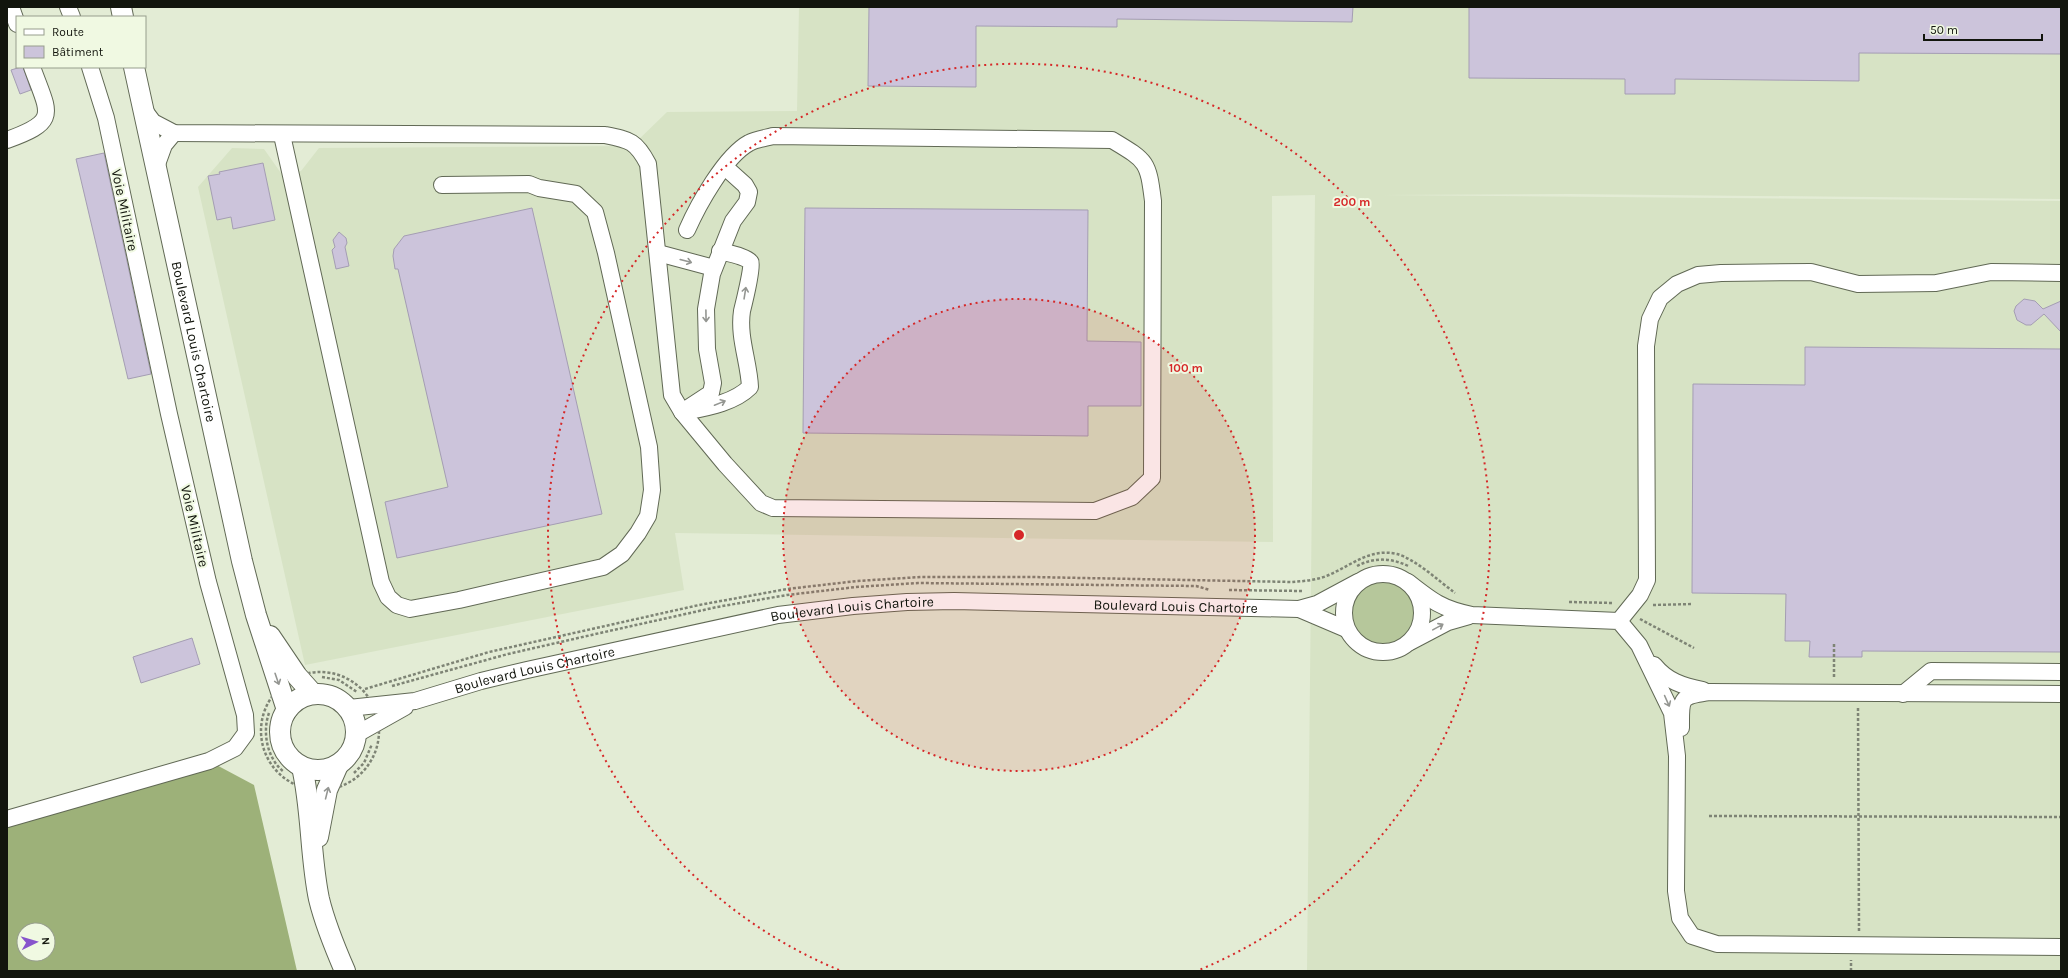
<svg xmlns="http://www.w3.org/2000/svg" width="2068" height="978" font-family="Karla,sans-serif">
<rect width="100%" height="100%" fill="#e3ecd5"/>
<path fill="#d7e3c5" d="M799,7H2061V199L1569,194L1381,195L2061,201V971H1307L1315,195L1272,196L1273,542L675,533L684,590L305,665L198,187L232,148L264,149L283,176L301,171L319,148L632,146L667,112L797,111Z"/>
<path fill="#b6c79b" d="M1351 613a32 32 0 1 1 64 0a32 32 0 1 1-64 0Z"/>
<path fill="#9db179" fill-rule="evenodd" d="M209,761L254,785L297,971H7V819ZM24,930H48V954H24Z"/>
<path fill="#ccc4db" stroke="#a49db3" d="M869,7H1353L1352,22L1117,19V27L976,26V87L868,86Z
M1469,7H2061V54L1859,53V81L1675,79V94H1625V79L1469,78Z
M21,67H23L31,90L20,94L11,70Z
M104,153L151,374L128,379L76,159Z
M263,163L275,220L233,229L231,217L217,220L208,176L220,174L219,172Z
M532,208L602,514L397,558L385,502L448,487L398,269H395L393,256L394,249L404,236Z
M805,208L1088,210L1087,341L1141,342V406H1088V436L803,433Z
M339,232L346,238L347,243L345,247L349,266L336,269L332,250L335,247L333,240Z
M2024,299L2035,301L2043,309L2061,301V332L2044,314L2031,325H2026L2017,320L2014,311L2016,306Z
M1805,347L2061,349V652L1862,651V657H1809L1810,641H1785L1786,594L1692,593L1693,384L1805,385Z
M192,638L200,664L141,683L133,657Z"/>
<g fill="none" stroke-linecap="round" stroke-linejoin="round">
<g stroke="#616955" stroke-width="18">
<g id="minor">
<path d="M11,7L17,24"/>
<path d="M68,7L72,17"/>
<path d="M144,110L153,122L174,133L605,135C630,140 636,141 648,164L672,395L682,412L725,464L761,503L773,508L1095,511L1132,497L1152,478L1153,201C1148,161 1147,161 1112,140L773,136C766,138 756,139 749,143C725,156 698,205 687,230"/>
<path d="M282,135L381,582L388,597L397,605L410,609L459,600L603,567L622,554L638,533L648,516L652,490L649,447L606,253L595,212L576,194L539,188L529,184L442,185"/>
<path d="M7,140C60,121 49,114 32,67"/>
<path d="M156,167L164,145L174,133"/>
<path d="M658,253L714,268"/>
<path d="M689,411C710,407 735,402 750,387C749,362 738,337 742,311C744,303 753,266 751,263C749,257 727,253 720,251"/>
<path d="M682,412L711,393L713,383L707,349L706,309L712,274L733,221L747,202L749,192L745,185L725,167"/>
<circle cx="1383" cy="613" r="39"/>
<path d="M1408,582C1432,601 1442,609 1472,615L1619,621L1639,645L1672,713L1677,756L1676,891L1680,918L1692,936L1717,944L2061,947"/>
<path d="M1299,609L1346,629"/>
<path d="M1619,621L1640,595L1647,580L1646,346L1650,319L1660,298L1677,284L1698,275L1721,273L1811,272L1858,284L1936,283L1991,272L2061,273"/>
<path d="M1410,642L1448,622L1469,616"/>
<path d="M1654,665C1667,681 1682,686 1703,690"/>
<path d="M1903,694L1931,671L2061,672"/>
<path id="s1" d="M349,708L415,701L481,681L527,670L778,615L853,606L907,602L954,601L1299,609L1317,604L1358,582"/>
<path d="M1681,728C1681,698 1679,696 1710,692L2061,694"/>
<path d="M357,734L405,707"/>
<path d="M7,819L209,761L235,748L246,733L245,715L208,582L169,414L106,118L90,67"/>
</g>
</g>
<g stroke="#616955" stroke-width="22">
<g id="major">
<path d="M121,7L123,17"/>
<path id="s2" d="M134,67L242,561L256,615L287,710"/>
<path d="M270,636L297,676L313,694"/>
<circle cx="318" cy="732" r="38"/>
<path d="M302,767C312,810 310,856 319,899C325,924 335,948 345,971"/>
<path d="M318,837L327,790L338,765"/>
</g>
</g>
<path stroke="#7e8475" stroke-width="2.5" stroke-dasharray="3 2" stroke-linecap="butt" d="M1357,566C1374,557 1392,558 1408,566
M1229,590L1302,591
M1569,602L1614,603
M1653,605L1693,604
M1640,619L1694,648
M261 731a59 59 0 1 1 118 0a59 59 0 1 1-118 0Z
M322,677L339,680L357,692
M1834,677V642
M392,686L508,654L600,633L717,607L787,595L856,587L918,583L1196,586L1210,590
M365,689L489,652L699,605L787,589L857,581L921,577H1031L1292,582C1305,581 1319,580 1331,574C1353,564 1371,548 1397,554C1415,559 1439,581 1455,593
M1858,708L1859,931
M269,713C262,732 267,759 284,772
M354,773L364,763L372,744
M1709,816L2061,817
M1851,971V960"/>
<use href="#minor" stroke="#fff" stroke-width="16"/>
<use href="#major" stroke="#fff" stroke-width="20"/>
</g>
<defs><path id="oneway-shaft" d="M-6 0H5M1.5-3L5.5 0L1.5 3" fill="none" stroke-width="1.6" stroke-linecap="round" stroke-linejoin="round"/></defs>
<g stroke="#949692">
<use href="#oneway-shaft" transform="translate(686 261) rotate(15)"/>
<use href="#oneway-shaft" transform="translate(745 293) rotate(-81)"/>
<use href="#oneway-shaft" transform="translate(706 316) rotate(89)"/>
<use href="#oneway-shaft" transform="translate(720 403) rotate(-22)"/>
<use href="#oneway-shaft" transform="translate(1438 627) rotate(-29)"/>
<use href="#oneway-shaft" transform="translate(277 679) rotate(71)"/>
<use href="#oneway-shaft" transform="translate(1667 701) rotate(66)"/>
<use href="#oneway-shaft" transform="translate(327 793) rotate(-76)"/>
</g>
<circle cx="1019" cy="535" r="236" fill="#d62828" fill-opacity=".12"/>
<g fill="none" stroke="#d62828" stroke-width="2" stroke-dasharray="2 4">
<circle cx="1019" cy="535" r="236"/>
<path d="M839 970A471 471 0 1 1 1199 970"/>
</g>
<g text-anchor="middle" stroke-width="4" stroke-linejoin="round" paint-order="stroke">
<g font-size="14" fill="#12150d" stroke="#f0f9e2">
<text transform="translate(125 210) rotate(78)" y="5">Voie Militaire</text>
<text dy="5" stroke="none"><textPath href="#s2" startOffset="281">Boulevard Louis Chartoire</textPath></text>
<text transform="translate(195 526) rotate(77)" y="5">Voie Militaire</text>
<text dy="5" stroke="none"><textPath href="#s1" startOffset="838">Boulevard Louis Chartoire</textPath></text>
<text dy="5" stroke="none"><textPath href="#s1" startOffset="514">Boulevard Louis Chartoire</textPath></text>
<text dy="5" stroke="none"><textPath href="#s1" startOffset="190">Boulevard Louis Chartoire</textPath></text>
</g>
</g>
<circle cx="1019" cy="535" r="6" fill="#d62828" stroke="#f0f9e2" stroke-width="2"/>
<g font-size="12" text-anchor="middle" font-weight="bold" fill="#d62828" stroke="#f0f9e2" stroke-width="4" stroke-linejoin="round" paint-order="stroke">
<text x="1352" y="206">200 m</text>
<text x="1186" y="372">100 m</text>
</g>
<rect width="2068" height="978" fill="none" stroke="#12150d" stroke-width="16"/>
<rect x="16" y="16" width="130" height="52" fill="#f0f9e2" stroke="#979e8d"/>
<rect x="24" y="29" width="20" height="6" fill="#ffffff" stroke="#979e8d"/>
<text x="52" y="36" font-size="12" fill="#12150d">Route</text>
<rect x="24" y="46" width="20" height="12" fill="#ccc4db" stroke="#979e8d"/>
<text x="52" y="56" font-size="12" fill="#12150d">Bâtiment</text>
<g transform="translate(36 942) rotate(85)"><circle r="19" fill="#f0f9e2" stroke="#979e8d"/>
<path d="M0-3L7 15L0 10L-7 15Z" fill="#8754cc"/>
<text y="-6" font-size="11" font-weight="bold" text-anchor="middle" fill="#12150d">N</text>
</g>
<path d="M1924 34v6h118v-6" fill="none" stroke="#12150d" stroke-width="2"/>
<text x="1930" y="34" font-size="12" fill="#12150d" stroke="#f0f9e2" stroke-width="3" paint-order="stroke">50 m</text>
</svg>
